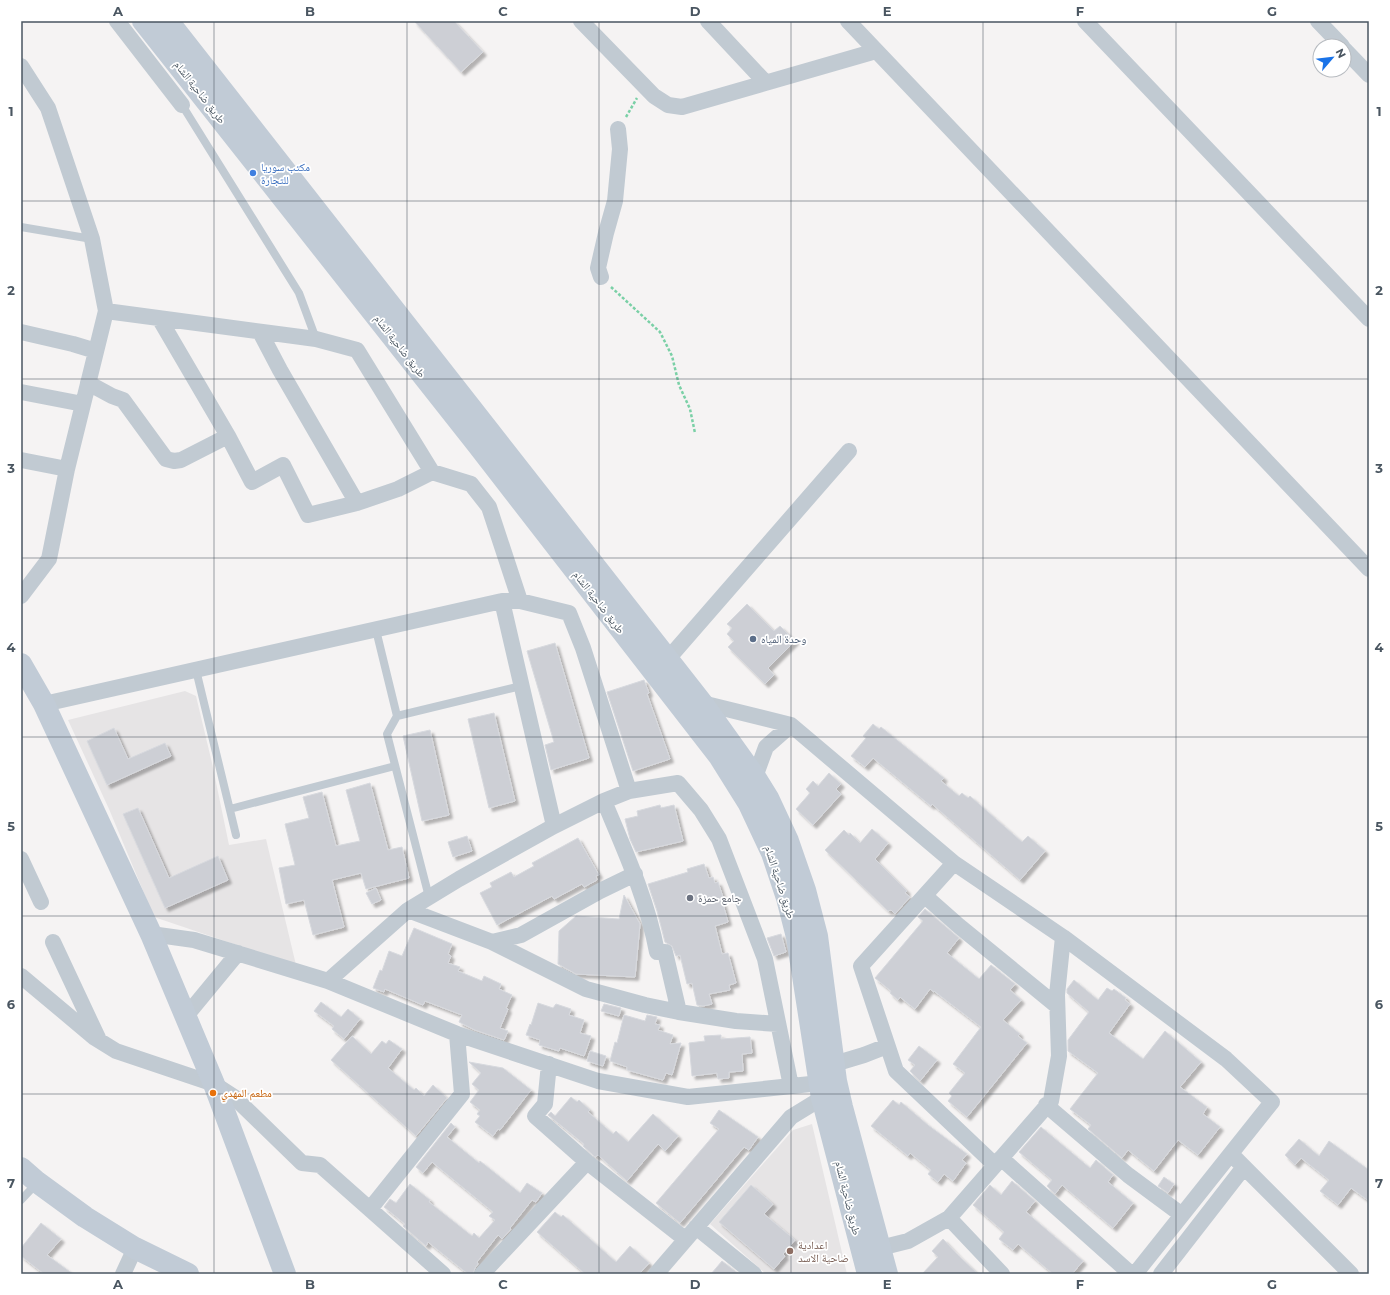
<svg xmlns="http://www.w3.org/2000/svg" width="1390" height="1295" font-family="Montserrat,'Noto Naskh Arabic',sans-serif">
<defs>
<filter id="shadow"><feDropShadow dx="3.5" dy="3.5" stdDeviation="1" flood-color="#0004"/></filter>
</defs>
<rect width="100%" height="100%" fill="#f5f3f3"/>
<path fill="#e6e4e5" d="M185,691L196,696L212,763L229,845L266,839L296,965L154,917L109,809L68,720Z
M812,1124L847,1274H766L710,1224L793,1130Z"/>
<path fill="#cdcfd5" stroke="#d7d9de" filter="url(#shadow)" d="M414,21H454L483,52L461,72Z
M747,604L774,631L780,626L795,641L768,668L774,675L765,684L728,647L734,641L727,634L732,628L727,624Z
M555,643L589,758L551,770L545,745L554,742L527,651Z
M644,680L649,693L647,694L670,759L633,771L607,692Z
M494,713L515,801L489,808L468,719Z
M873,724L879,729L881,727L944,778L941,781L959,796L962,793L968,798L970,796L1022,842L1028,836L1045,851L1020,880L932,804L931,806L873,758L865,767L851,756L866,738L863,736Z
M114,728L128,759L165,743L171,756L107,785L87,741Z
M430,730L449,815L422,821L403,736Z
M829,773L841,784L836,789L841,794L813,825L796,809L810,793L806,789L813,781L818,786Z
M370,783L388,850L402,847L409,878L366,889L361,873L332,880L344,927L313,935L304,900L286,904L279,868L295,865L285,824L309,818L303,797L322,792L336,846L360,841L346,790Z
M660,805L661,808L674,805L683,841L636,852L630,839L625,819L638,816L637,811Z
M138,808L169,878L218,856L228,880L165,908L123,814Z
M872,829L888,843L875,859L907,891L905,893L910,897L895,914L891,910L888,911L825,850L844,830L849,835L850,833L860,843Z
M467,836L472,851L453,857L448,842Z
M578,838L599,875L596,876L597,880L584,887L582,884L554,899L552,896L497,925L480,893L492,887L490,883L511,872L514,877L534,866L532,863Z
M704,864L709,878L713,877L715,883L718,882L723,897H721L728,922L715,926L722,954L728,953L736,983L729,985L730,990L709,994L712,1004L703,1006L697,1005L692,983L687,984L680,955L676,956L672,946L665,942L657,911L648,884L688,872L687,869Z
M376,888L381,900L372,904L366,893Z
M624,895L640,924L635,977L576,974L558,964L559,931L576,916L619,919Z
M925,909L959,938L947,953L979,979L991,965L1015,984L1010,990L1021,1000L1003,1020L1020,1034L1018,1036L1027,1043L967,1117L948,1101L952,1096L949,1093L965,1073L953,1064L981,1027L934,991V992L930,989L915,1009L900,997L898,1000L890,993L891,991L875,978L923,921L918,917Z
M414,928L452,944L448,954L451,956L448,963L460,967L458,971L482,981L484,976L501,984L499,989L512,995L506,1008L508,1009L500,1028L508,1031L504,1040L475,1030L459,1022L462,1015L425,1001L423,1005L385,989L384,992L373,988L380,970L382,971L389,951L402,956Z
M781,934L786,952L774,956L767,938Z
M1074,980L1098,1000L1107,988L1112,991L1114,989L1126,998L1125,1000L1130,1004L1109,1033L1143,1059L1165,1031L1201,1062L1180,1087L1207,1107L1203,1114L1220,1127L1198,1155L1178,1140L1154,1171L1128,1150L1122,1158L1088,1129L1091,1125L1070,1109L1098,1073L1068,1051V1040L1089,1012L1067,993V989Z
M321,1002L341,1017L348,1009L360,1019L344,1039L332,1029L334,1026L314,1011Z
M538,1003L553,1008L556,1004L571,1009L569,1015L584,1020L580,1033L591,1036L584,1056L560,1048L559,1051L539,1045L540,1040L526,1035L530,1024L531,1025Z
M604,1004L621,1008L619,1016L601,1011Z
M624,1015L645,1021L647,1015L657,1017L655,1024L660,1025L658,1030L673,1035L670,1044L681,1043L672,1075L666,1073L663,1080L627,1070V1067L610,1061L615,1042L617,1043Z
M721,1035V1039L750,1037L752,1053L742,1054L743,1071L729,1072V1078L718,1079L717,1073L692,1076L689,1043L705,1041L704,1036Z
M352,1036L371,1054L382,1041L386,1044L389,1040L402,1049L388,1068L414,1090L416,1088L424,1096L433,1085L447,1098L416,1136L331,1060Z
M919,1046L937,1060L920,1081L910,1071L915,1065L908,1060Z
M590,1051L606,1056L603,1066L587,1061Z
M469,1062L503,1068L531,1090L500,1130L498,1129L493,1136L475,1122L480,1116L477,1114L480,1110L470,1102L479,1090L472,1084L481,1073Z
M571,1097L577,1102L579,1100L590,1110L588,1112L613,1134L616,1131L628,1142L653,1114L678,1136L665,1151L658,1144L627,1181L598,1155L595,1157L593,1155L583,1146L584,1144L548,1115L551,1112L555,1116Z
M893,1100L899,1105L901,1102L928,1125L967,1154L962,1160L966,1163L953,1181L944,1174L938,1182L928,1174L931,1170L910,1153L908,1156L871,1126Z
M719,1110L758,1137L749,1150L744,1147L680,1223L656,1203L719,1129L710,1123Z
M451,1123L455,1127L447,1137L479,1163L480,1161L520,1193L527,1183L542,1193L536,1202L532,1200L510,1228L511,1229L502,1239L498,1235L477,1262L478,1264L475,1268L473,1274H468L428,1242L426,1246L403,1226L405,1224L384,1207L390,1199L396,1203L410,1184L430,1200L429,1202L472,1236L474,1233L479,1238L495,1220L489,1216L493,1212L432,1162L423,1173L416,1167Z
M1041,1127L1090,1168L1096,1160L1113,1175L1108,1182L1133,1203L1113,1228L1062,1185L1055,1194L1047,1186L1052,1180L1019,1152Z
M1299,1139L1319,1156L1329,1141L1369,1170V1201L1351,1188L1338,1205L1320,1191L1329,1180L1301,1158L1295,1165L1285,1155Z
M1164,1177L1174,1184L1168,1193L1158,1186Z
M1012,1181L1035,1201L1026,1212L1083,1261L1072,1274H1053L1018,1244L1013,1250L999,1239L1004,1232L973,1205L990,1185L1001,1195Z
M751,1185L773,1204L764,1214L795,1240L783,1254L785,1256L774,1269L719,1222Z
M555,1212L561,1217L563,1215L616,1262L630,1246L649,1263L639,1274H585L537,1232Z
M41,1223L61,1239L47,1255L73,1274H44L21,1256V1248Z
M943,1239L959,1256L978,1274H922L938,1257L932,1251Z
M722,1261L739,1274H711Z"/>
<g fill="none" stroke-linecap="round" stroke-linejoin="round">
<path stroke="#7ad0a6" stroke-width="2.5" stroke-dasharray="3 2" stroke-linecap="butt" d="M626,117L637,98
M611,287L660,332L672,356L679,385L690,409L695,433"/>
<path stroke="#c1cad2" stroke-width="8" d="M182,105L299,293L316,339
M21,227L92,239
M376,630L397,716
M196,670L236,835
M230,809L395,766
M429,897L387,734L397,716L521,686
M21,1200L37,1183"/>
<path stroke="#c1cad2" stroke-width="16" d="M117,21L182,105
M581,21L654,96L668,105L682,107L876,51
M708,21L766,83
M848,21L1369,569
M1085,21L1369,319
M1318,21L1342,46
M1344,49L1369,75
M21,66L48,108L92,239L106,311L67,469L49,559L21,596
M601,277L598,268L606,233L615,201L620,149L618,129
M106,311L316,339L357,350L432,472L471,484L489,507L520,601
M21,332L73,344L96,351
M260,332L280,370L357,503
M88,383L112,396L123,400L166,459L174,461L181,460L228,436L159,318
M21,392L83,404
M228,436L252,482L283,465L308,515L357,503L398,489L432,472
M21,460L67,469
M502,601L554,826
M667,660L849,451
M702,703L791,725L954,863L1063,937L1226,1059L1272,1102L1135,1274
M44,704L502,601H520L569,613L583,648L629,791
M755,777L766,747L791,725
M604,801C625,851 647,899 657,952H665L679,1012L736,1021L778,1024
M21,859L41,902
M954,863L861,966L896,1071L995,1165
M925,896L959,926L1057,1006
M408,910L492,942L586,989L645,1005L679,1012
M151,934L194,940L328,981L457,1034L598,1081L688,1097L820,1083
M53,942L98,1038
M492,942L521,935L600,891L635,874
M21,976L95,1038L116,1051L214,1084L234,1097L302,1163L320,1165L443,1274
M328,981L408,910L459,879L554,826L604,801L629,791L678,783L701,810L719,839L765,959L791,1086
M186,1016L238,953
M549,1064L545,1104L535,1116L587,1162L685,1239
M834,1064L864,1055L887,1046
M1046,1105L1128,1175L1182,1215
M1231,1154L1351,1274
M1001,1158L1131,1274
M370,1209L462,1094L457,1034
M949,1218L1002,1274
M696,1227L754,1274
M880,1248L908,1241L949,1218L1051,1101L1059,1056L1057,995L1063,937
M123,1274L135,1248
M482,1274L587,1162
M656,1274L791,1117L822,1098
M1161,1274L1244,1167"/>
<path stroke="#c1cbd6" stroke-width="22" d="M143,21L477,444L719,756L749,804L772,853L787,898L797,937L822,1098L868,1274
M168,21L702,703L755,777L768,798L788,841L805,890L817,936L836,1081L842,1107L887,1274
M21,664L44,704L151,934L214,1084L285,1274
M21,1168L37,1182L85,1217L135,1248L188,1274"/>
</g>
<path fill="none" stroke="#4a5661" stroke-width="1" stroke-opacity="0.55" d="M214,21V1274M407,21V1274M599,21V1274M791,21V1274M983,21V1274M1176,21V1274M21,201H1369M21,379H1369M21,558H1369M21,737H1369M21,916H1369M21,1094H1369"/>
<circle fill="#3f7fe0" stroke="#fff" stroke-width="1.5" cx="253" cy="173" r="4"/>
<circle fill="#5c6f8a" stroke="#fff" stroke-width="1.5" cx="753" cy="639" r="4"/>
<circle fill="#6b7280" stroke="#fff" stroke-width="1.5" cx="690" cy="898" r="4"/>
<circle fill="#e8710a" stroke="#fff" stroke-width="1.5" cx="213" cy="1093" r="4"/>
<circle fill="#8d6e63" stroke="#fff" stroke-width="1.5" cx="790" cy="1251" r="4"/>
<g text-anchor="middle" stroke-width="3.5" stroke-linejoin="round" paint-order="stroke">
<g font-size="11" fill="#4a5661" stroke="#fff">
<text transform="translate(200 92) rotate(52)" y="4">طريق ضاحية الشام</text>
<text transform="translate(400 346) rotate(52)" y="4">طريق ضاحية الشام</text>
<text transform="translate(599 602) rotate(52)" y="4">طريق ضاحية الشام</text>
<text transform="translate(780 882) rotate(72)" y="4">طريق ضاحية الشام</text>
<text transform="translate(848 1198) rotate(76)" y="4">طريق ضاحية الشام</text>
</g>
<g font-size="11" fill="#366cbe" stroke="#fff" text-anchor="start">
<text x="261" y="171">مكتب سوريا<tspan x="261" dy="13">للتجارة</tspan></text>
</g>
<g font-size="11" fill="#4e5e75" stroke="#fff" text-anchor="start">
<text x="761" y="643">وحدة المياه</text>
</g>
<g font-size="11" fill="#5b616d" stroke="#fff" text-anchor="start">
<text x="698" y="902">جامع حمزة</text>
</g>
<g font-size="11" fill="#c56008" stroke="#fff" text-anchor="start">
<text x="221" y="1097">مطعم المهدي</text>
</g>
<g font-size="11" fill="#785e54" stroke="#fff" text-anchor="start">
<text x="798" y="1249">اعدادية<tspan x="798" dy="13">ضاحية الاسد</tspan></text>
</g>
</g>
<rect width="1390" height="1295" fill="none" stroke="#ffffff" stroke-width="44"/>
<g transform="translate(1332 58) rotate(62)"><circle r="19" fill="#ffffff" stroke="#b7bbc0"/>
<path d="M0-3L7 15L0 10L-7 15Z" fill="#1a73e8"/>
<text y="-6" font-size="11" font-weight="bold" text-anchor="middle" fill="#4a5661">N</text>
</g>
<rect x="22" y="22" width="1346" height="1251" fill="none" stroke="#4a5661" stroke-width="1.5"/>
<g font-size="13" text-anchor="middle" font-weight="bold" fill="#4a5661">
<text x="118" y="16">A</text>
<text x="310" y="16">B</text>
<text x="503" y="16">C</text>
<text x="695" y="16">D</text>
<text x="887" y="16">E</text>
<text x="1080" y="16">F</text>
<text x="1272" y="16">G</text>
<text x="11" y="116">1</text>
<text x="1379" y="116">1</text>
<text x="11" y="295">2</text>
<text x="1379" y="295">2</text>
<text x="11" y="473">3</text>
<text x="1379" y="473">3</text>
<text x="11" y="652">4</text>
<text x="1379" y="652">4</text>
<text x="11" y="831">5</text>
<text x="1379" y="831">5</text>
<text x="11" y="1009">6</text>
<text x="1379" y="1009">6</text>
<text x="11" y="1188">7</text>
<text x="1379" y="1188">7</text>
<text x="118" y="1289">A</text>
<text x="310" y="1289">B</text>
<text x="503" y="1289">C</text>
<text x="695" y="1289">D</text>
<text x="887" y="1289">E</text>
<text x="1080" y="1289">F</text>
<text x="1272" y="1289">G</text>
</g>
</svg>
